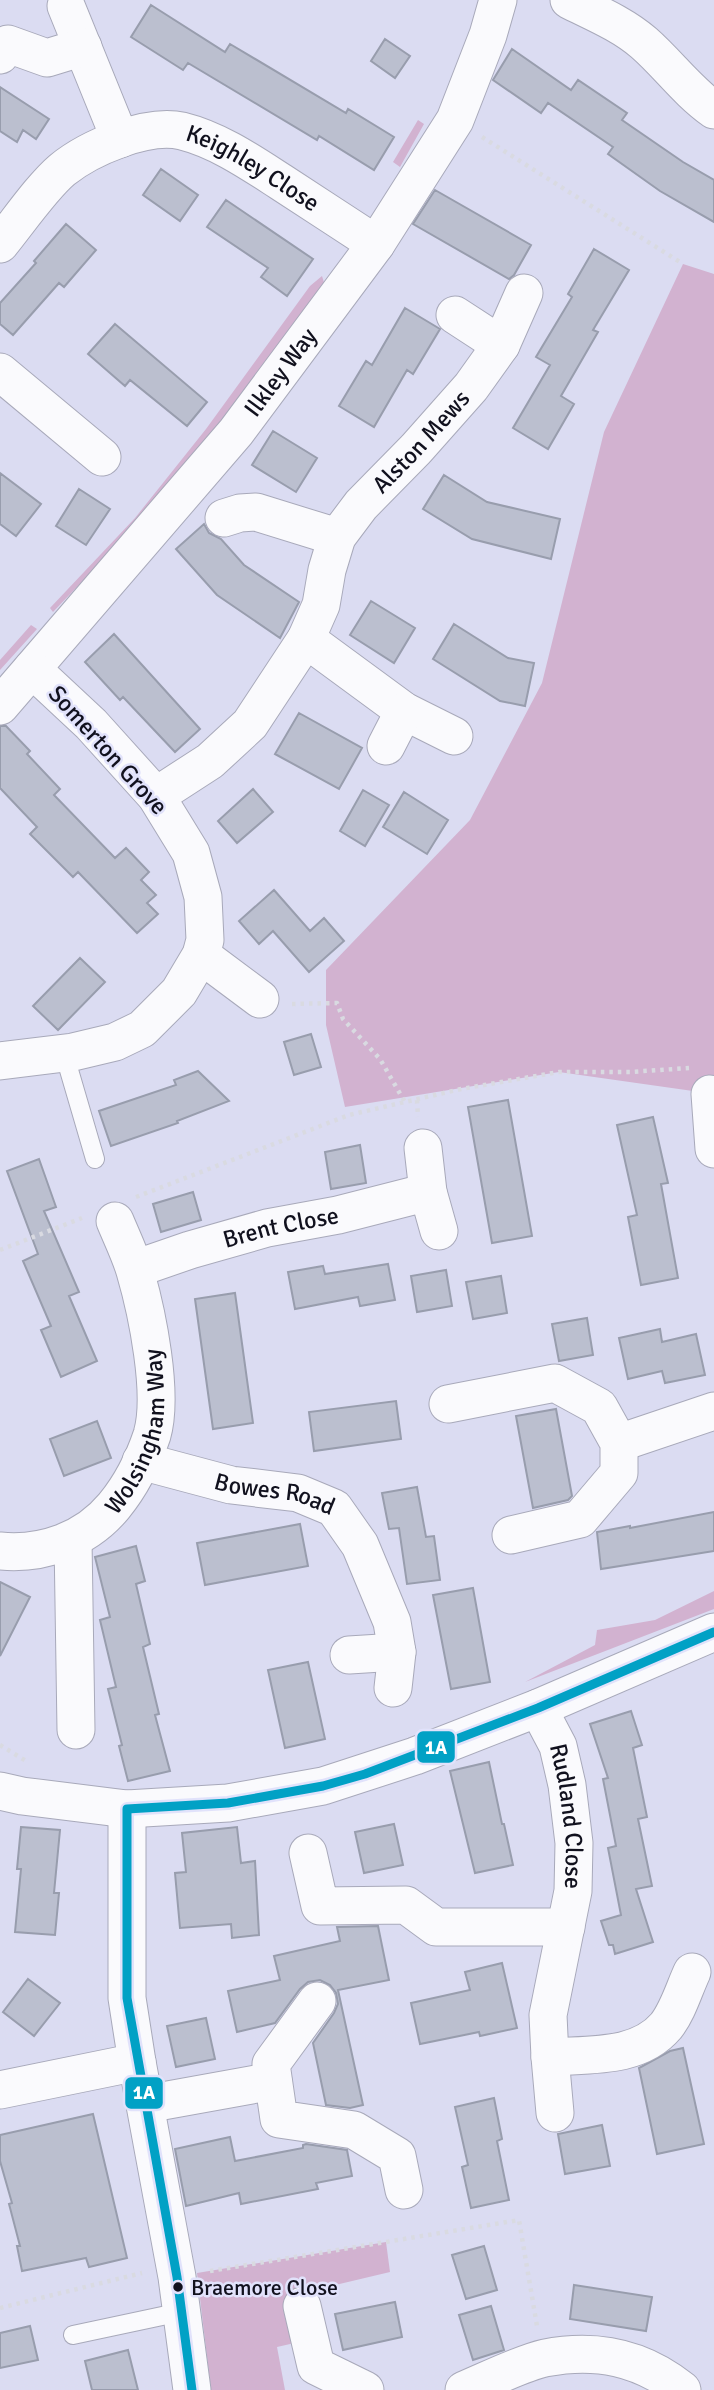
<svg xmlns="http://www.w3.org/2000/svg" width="714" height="2390" font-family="Signika,sans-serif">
<rect width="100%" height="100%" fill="#dbdcf2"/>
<path fill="#d2b2d0" d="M418,120L424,124L400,167L393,162Z
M683,264L714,274V1094L559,1072L345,1107L326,1025V970L470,820L542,683L604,432Z
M322,276L326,289L270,364L118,544L53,612L50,608L135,518L206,429L310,286Z
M31,625L37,629L0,670V660Z
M714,1591V1609L525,1682L595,1645L597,1630L655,1620Z
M386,2242L390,2272L289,2296L299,2342L277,2347L285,2390H211L197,2273Z"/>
<path fill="#bbbfcf" stroke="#989dad" stroke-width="2" d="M151,5L225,52L230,44L346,113L348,109L394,137L374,170L319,136L317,140L188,63L183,70L131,37Z
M385,39L410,56L395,78L371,61Z
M512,49L571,90L578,80L627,113L622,120L683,162L714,180V222L660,191L608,154L613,147L548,103L541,113L493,80Z
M0,87L49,119L36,139L23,130L17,142L0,131Z
M161,169L198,195L180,221L143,195Z
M435,190L531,245L514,275L509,279L413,224Z
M226,200L313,259L287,296L261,277L268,268L207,227Z
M66,224L96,250L64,287L59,283L13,335L0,324V303L36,263L34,261Z
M594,249L629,270L593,330L598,332L561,396L574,404L548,449L513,428L550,365L536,357L572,297L568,294Z
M405,308L440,329L413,374L407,370L374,427L339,406L366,361L372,365Z
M115,324L207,402L187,426L130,380L125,386L88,354Z
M273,431L317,458L296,492L252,465Z
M0,473L41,504L16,536L0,524Z
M444,475L487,502L560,519L551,559L472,539L423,509Z
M79,489L110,509L86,545L56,526Z
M204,524L209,533L221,539L244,565L299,602L280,638L217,595L176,549Z
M371,601L415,628L394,663L350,635Z
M454,624L508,658L534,663L525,706L500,701L433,659Z
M114,634L200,729L175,752L123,697L120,700L85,662Z
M299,713L362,748L339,789L275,754Z
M0,726H6L30,751L27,754L60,789L54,795L115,858L126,848L149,872L141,880L156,895L147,903L158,914L137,933L78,872L73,877L30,834L37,827L0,788Z
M253,789L273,812L237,843L218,821Z
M363,790L389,805L365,846L340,831Z
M404,792L448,820L427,854L383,827Z
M274,890L310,931L324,918L344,941L309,972L273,931L259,944L239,921Z
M80,958L105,982L58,1030L33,1006Z
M311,1034L321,1067L294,1075L284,1042Z
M198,1071L229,1101L177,1121L178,1123L111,1146L99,1111L176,1085L174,1080Z
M508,1100L532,1236L492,1243L468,1107Z
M653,1117L668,1183L661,1184L678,1278L641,1285L628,1217L637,1215L617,1125Z
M360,1145L366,1183L331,1189L325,1152Z
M39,1159L56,1207L44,1211L79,1292L69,1296L97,1361L61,1377L41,1330L51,1326L23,1261L38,1254L7,1171Z
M193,1192L201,1220L161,1232L153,1204Z
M388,1264L395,1300L360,1306L358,1297L295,1309L288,1272L323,1266L325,1274Z
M446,1270L452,1306L417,1312L411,1276Z
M501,1276L507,1313L473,1319L466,1282Z
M235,1293L253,1423L213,1429L195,1299Z
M587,1318L593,1355L559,1361L552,1324Z
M660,1329L662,1342L696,1334L705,1375L665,1383L662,1371L628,1379L619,1338Z
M396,1401L401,1439L314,1451L309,1412Z
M556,1409L572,1496L568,1500L533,1508L516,1416Z
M97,1421L111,1458L64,1476L50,1439Z
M417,1487L426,1537L434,1536L440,1580L407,1584L399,1528L389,1529L382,1493Z
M714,1512V1551L601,1569L597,1532L630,1526V1528Z
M300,1524L308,1566L205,1585L197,1543Z
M136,1546L145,1581L136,1584L150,1644L143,1647L159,1714L155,1715L170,1771L128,1781L119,1746L122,1745L108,1689L116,1687L100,1620L110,1617L95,1557Z
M0,1582L30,1597L0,1656Z
M473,1588L490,1682L451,1689L433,1595Z
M308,1662L325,1739L285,1748L268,1670Z
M631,1711L642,1745L633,1748L647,1817L638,1819L652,1886L636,1889L653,1942L615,1954L613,1945H609L601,1921L621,1915L608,1848L616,1846L603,1779L608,1778L590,1724Z
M489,1762L502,1824H504L513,1865L475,1873L450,1771Z
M394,1824L403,1865L364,1873L355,1832Z
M21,1827L60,1830L54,1893H59L55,1935L15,1932L21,1869H17Z
M237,1827L241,1863L255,1861L259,1935L232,1938L231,1924L180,1928L175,1873L186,1872L182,1833Z
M378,1926L389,1980L338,1990L363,2105L350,2108L326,2105L313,2043L334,2013L338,2004L336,1993L330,1985L320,1980L308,1982L300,1989L275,2023L237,2032L228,1991L280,1980L274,1956L340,1941L337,1927Z
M502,1963L517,2028L480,2036L479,2032L420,2044L411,2003L470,1990L465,1972Z
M28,1979L60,2003L34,2036L3,2012Z
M206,2018L215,2059L176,2067L167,2026Z
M683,2048L704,2144L657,2154L639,2068L670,2051Z
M494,2098L502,2139L497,2141L509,2200L471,2208L462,2167L468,2165L455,2107Z
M93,2114L127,2258L89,2267L86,2258L22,2271L17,2246H20L9,2204L12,2203L0,2161V2135Z
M602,2125L610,2166L565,2174L558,2134Z
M230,2137L235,2161L303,2148V2145L306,2144L347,2150L352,2176L316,2183L318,2189L241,2204L239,2193L186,2206L175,2149Z
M484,2246L497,2290L466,2299L452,2255Z
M574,2285L652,2297L646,2331L570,2319Z
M395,2302L402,2337L343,2350L335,2314Z
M491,2306L504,2350L473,2360L459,2315Z
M30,2326L38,2360L0,2368V2333Z
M128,2350L138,2390H92L85,2361Z"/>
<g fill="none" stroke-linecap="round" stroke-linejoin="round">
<g stroke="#a8a9ba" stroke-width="20">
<path id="service" d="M64,1053L95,1159
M73,2335L181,2312"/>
</g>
<g stroke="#a8a9ba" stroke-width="39">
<g id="minor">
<path d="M569,0C595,13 622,24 644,43C668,64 687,91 714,110"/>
<path d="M66,6L120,139"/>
<path d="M0,55L8,44L47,58L83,47"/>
<path id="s1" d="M0,244C18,222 42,187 62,170C89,148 147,123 182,131C218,140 250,162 281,182C313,203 344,223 376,244"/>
<path d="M455,315L501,345"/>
<path d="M0,372L102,457"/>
<path d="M224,518L240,513L256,512L337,537"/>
<path d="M306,639L404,711L454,736"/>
<path id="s2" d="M0,706L236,432L376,244L455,120L488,35L498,0"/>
<path d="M386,746L404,711"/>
<path id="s3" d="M156,796L210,761L250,724L306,639L321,605L327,570L337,537L361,505L416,449L471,387L501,345L524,293"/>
<path d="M201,955L260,999"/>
<path d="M0,1061L73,1052L115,1042L142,1029L179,992L201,955L205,940L203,897L191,853L156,796L91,724L32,669"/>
<path d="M710,1094L714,1149"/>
<path d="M423,1148L428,1192L439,1231"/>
<path id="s4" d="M135,1269L190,1250L267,1228L338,1215L428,1192"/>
<path d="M448,1404L555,1383L599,1407L619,1443V1473L580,1519L511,1535"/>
<path d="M619,1443L714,1411"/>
<path id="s5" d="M141,1461L231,1485L298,1493L334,1508L360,1545L392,1622L397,1652L393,1688"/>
<path d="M73,1540L76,1730"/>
<path id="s6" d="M0,1551C43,1555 86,1540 114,1506C132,1484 143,1462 152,1435C164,1394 147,1312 135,1271C130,1254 122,1238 115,1221"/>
<path d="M349,1655L397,1652"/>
<path id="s7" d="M538,1708L558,1746L567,1785L574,1843L573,1891L548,2015L550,2057L555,2113"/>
<path d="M0,1791L22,1796L127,1809L228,1803L323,1786L415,1756L538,1708L714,1632"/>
<path d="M127,1809V1998L137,2062L177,2277L192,2390"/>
<path d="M308,1853L320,1906L406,1905L436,1927H566"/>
<path d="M317,2001L271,2064L279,2119L354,2130L397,2156L404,2190"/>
<path d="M550,2057C589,2054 638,2059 666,2026C678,2011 684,1989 692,1972"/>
<path d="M0,2090L137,2062"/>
<path d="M146,2104L273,2081"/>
<path d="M302,2306L316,2366L365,2390"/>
<path d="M464,2390C486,2381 522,2363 545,2358C596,2348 641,2357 682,2390"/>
</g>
</g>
<path stroke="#d9dae1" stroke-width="4.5" stroke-dasharray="3.5 5" stroke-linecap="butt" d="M482,137L683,264
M292,1004L337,1003L343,1019L380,1059L406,1104
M417,1100L418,1117
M136,1197L349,1115L461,1089L559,1072H630L689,1068
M0,1250L82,1218
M0,1745L26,1761
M210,2271L519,2220L537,2326
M0,2308L142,2273"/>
<use href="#service" stroke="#fafafd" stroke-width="18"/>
<use href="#minor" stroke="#fafafd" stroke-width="37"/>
<g stroke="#e1e2fb" stroke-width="14">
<path id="bus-1" d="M192,2390L177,2277L127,1998V1809L228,1803L323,1786L365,1774L538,1708L714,1632"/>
</g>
<use href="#bus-1" stroke="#01a1c5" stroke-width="9"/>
</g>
<circle fill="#11111e" stroke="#e1e2fb" stroke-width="2.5" cx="178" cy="2287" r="6"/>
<g text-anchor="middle" stroke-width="5" stroke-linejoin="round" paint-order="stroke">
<g font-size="22" fill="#11111e" stroke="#e1e2fb" text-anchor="start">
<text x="191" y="2295">Braemore Close</text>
</g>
<g font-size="24" fill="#11111e" stroke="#e1e2fb">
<text dy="8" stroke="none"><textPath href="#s1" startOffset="306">Keighley Close</textPath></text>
<text dy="8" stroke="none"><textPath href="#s2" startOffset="436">Ilkley Way</textPath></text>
<text dy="8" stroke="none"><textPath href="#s3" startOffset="455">Alston Mews</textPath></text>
<text transform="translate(108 750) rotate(48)" y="8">Somerton Grove</text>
<text dy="8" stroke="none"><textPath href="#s4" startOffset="152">Brent Close</textPath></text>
<text dy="8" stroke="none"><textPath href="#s6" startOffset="208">Wolsingham Way</textPath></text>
<text dy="8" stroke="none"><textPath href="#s5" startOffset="138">Bowes Road</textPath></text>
<text dy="8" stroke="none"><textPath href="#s7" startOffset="114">Rudland Close</textPath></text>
</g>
</g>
<g stroke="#e1e2fb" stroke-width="2.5">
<rect x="416" y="1730" width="40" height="34" rx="7" fill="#01a1c5"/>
<rect x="124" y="2076" width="40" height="34" rx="7" fill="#01a1c5"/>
</g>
<g font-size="19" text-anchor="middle" font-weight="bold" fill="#fff">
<text x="436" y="1754">1A</text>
<text x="144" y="2099">1A</text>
</g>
</svg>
